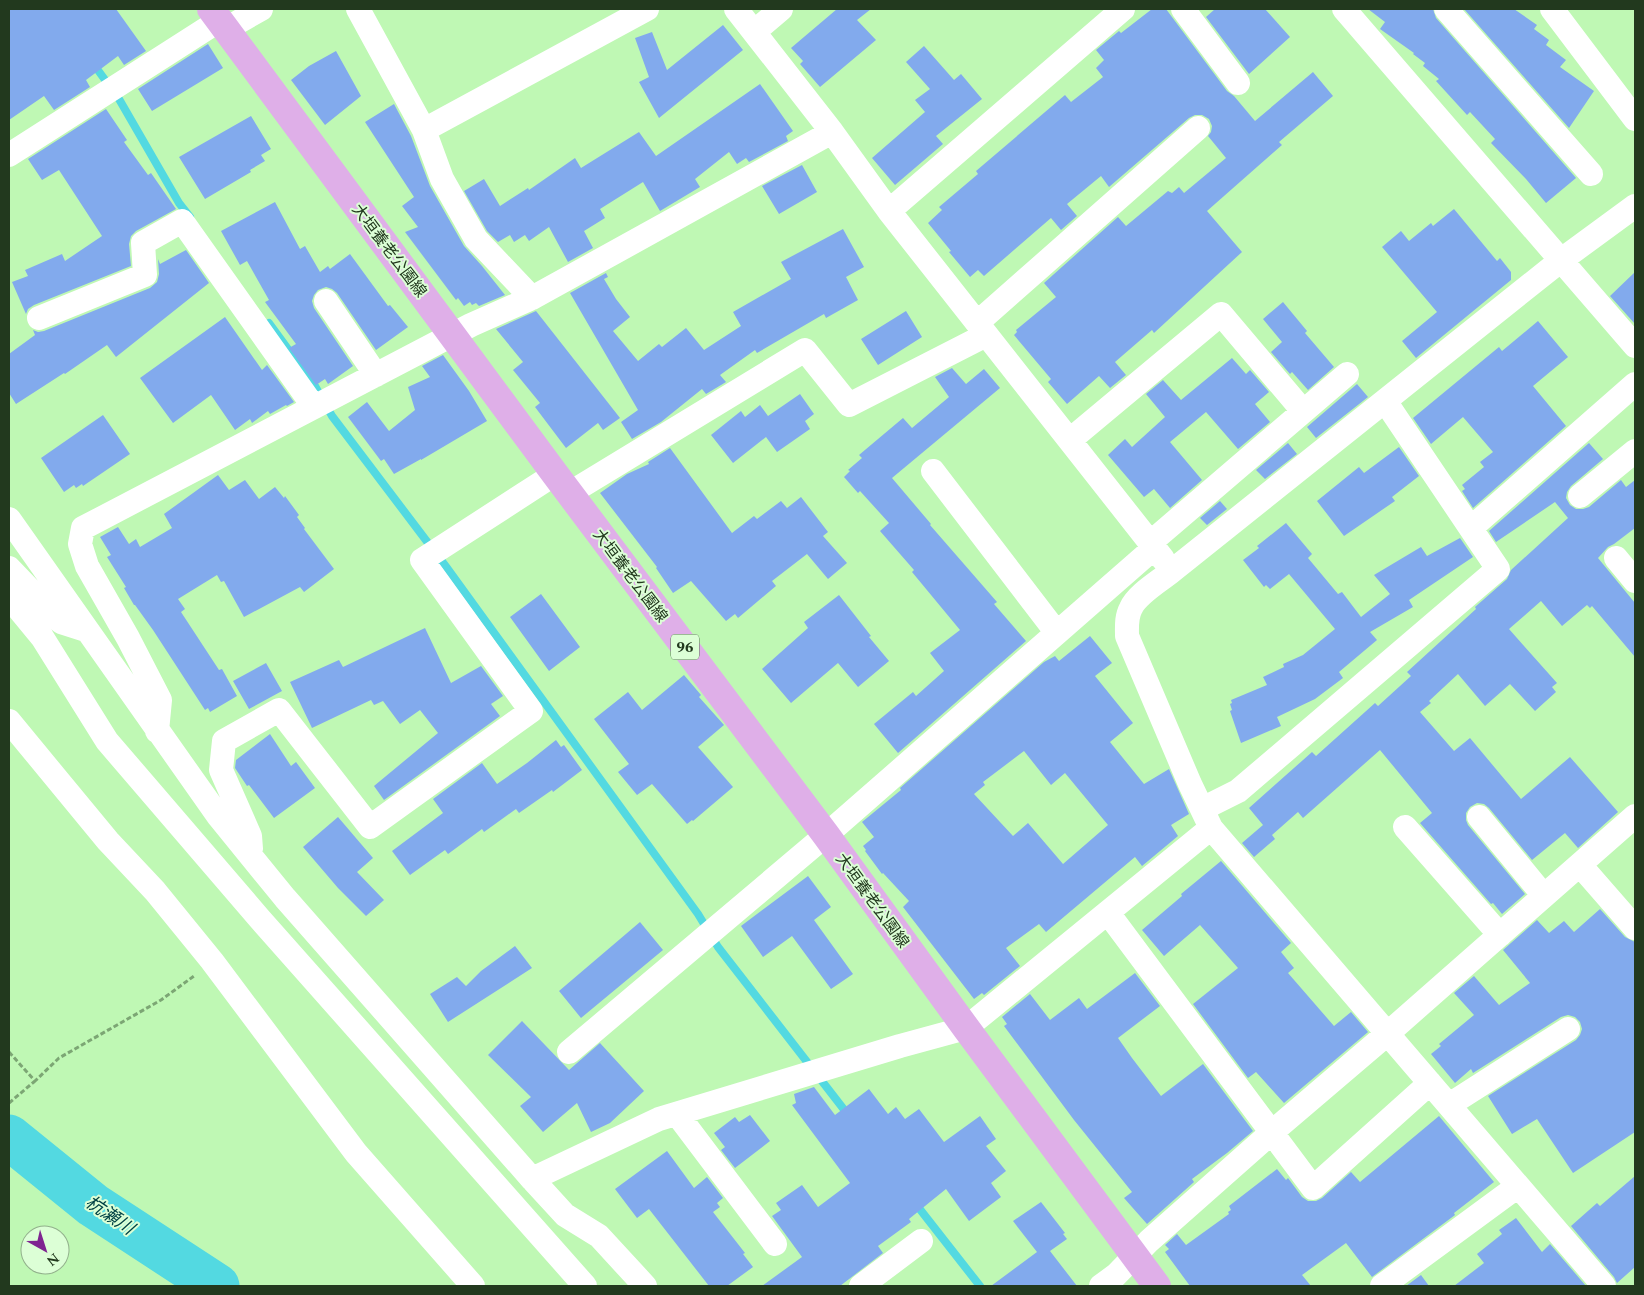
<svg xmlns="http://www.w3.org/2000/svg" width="1644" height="1295" font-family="Spectral,'Noto Sans JP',serif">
<rect width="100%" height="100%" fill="#bff8b4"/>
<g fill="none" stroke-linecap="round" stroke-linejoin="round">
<path stroke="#53d9e1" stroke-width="8" d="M92,62L119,99L179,203L190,217
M269,323L315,386L332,416L447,568L698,914L718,947L849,1116
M915,1203L980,1286"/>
<path stroke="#53d9e1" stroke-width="45" d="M9,1137L93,1205L217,1286"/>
</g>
<path fill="#82aaed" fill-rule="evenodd" d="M9,9H116L146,51L124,65L118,56L86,80L90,87L54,110L44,96L9,120Z
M837,9H871L857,20L876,40L820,87L800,64L803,61L791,48Z
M1152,9H1166L1227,91L1234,96L1255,121L1313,72L1333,96L1279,142L1282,145L1207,211L1242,252L1154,333L1152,330L1115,362L1126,375L1110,388L1099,376L1067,404L1048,382L1051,379L1014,335L1017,332L1016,330L1056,297L1044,283L1118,217L1126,226L1168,191L1172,193L1179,187L1184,193L1226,158L1208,136L1211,132L1212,126L1209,119L1202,115H1195L1189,118L1109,187L1101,176L1067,204L1077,216L1061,230L1051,218L984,276L978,270L970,277L949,252L951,251L928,223L942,210L939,207L978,174L976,171L1065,95L1071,102L1103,77L1096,68L1104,60L1096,50L1119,31L1121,33Z
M1215,9H1265L1290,37L1249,74L1206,17Z
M1368,9H1433L1436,18L1576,178L1546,203L1526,179L1491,143L1495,139L1470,112L1467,115L1436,81L1439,79L1423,66L1425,63L1413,54L1414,53L1380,29L1385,22Z
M1464,9H1514L1537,25L1534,29L1549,40L1546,45L1566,60L1560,67L1594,91L1569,128Z
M723,25L743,50L659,118L639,82L649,77L635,38L652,32L667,70Z
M208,44L223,68L152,111L138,89Z
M924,46L954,80L961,74L982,99L936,136L943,144L895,185L872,158L925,112L915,100L930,89L906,62Z
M336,51L361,96L325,125L291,80L309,66Z
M760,84L793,131L786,136L788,141L749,162L746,158L737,164L729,152L695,179L700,187L660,211L643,182L600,209L605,218L584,231L593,248L568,262L549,227L529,241L525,235L514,242L510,235L498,242L487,231L464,191L484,179L500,206L528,188L529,190L575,158L581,168L639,132L656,156Z
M394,104L411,136L430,186L464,246L482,266L505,295L479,306L476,303L472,305L470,302L464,306L458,298L456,300L405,232L418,227L402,206L414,197L365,122Z
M106,109L127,140L124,142L148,175L151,173L176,209L136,231L131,236L129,244L131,266L34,305L28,309L26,314L12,282L28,276L25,270L62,254L65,261L102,236L59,170L42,180L28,159Z
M251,116L271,149L261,155L265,161L250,170L251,172L205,199L179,157Z
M802,165L817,192L779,214L762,186Z
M275,202L300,249L305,246L320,272L328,266L330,269L350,254L388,306L390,305L408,327L376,350L337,293L332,289L326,287L318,290L314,295L312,301L314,308L353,366L328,384L325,379L316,385L289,348L296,344L265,302L269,300L247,261L240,265L221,231Z
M1454,209L1497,261L1500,258L1511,272V280L1416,358L1402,341L1437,312L1382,247L1401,231L1409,241L1431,223L1433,226Z
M843,229L864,267L846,277L858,300L826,318L824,314L757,353L755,350L720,375L726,382L706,394L702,389L661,422L632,439L621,422L638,410L570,293L606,273L608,277L604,279L616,299L630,317L613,331L638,361L659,344L662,347L686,328L704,350L741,326L733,312L791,279L781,262Z
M186,250L209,283L116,357L107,345L65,374L64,373L16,404L9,393V354L35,335L33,330L38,332L44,331L150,288L157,282L159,274L158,259L160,264Z
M1635,272V324L1610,296Z
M1283,302L1307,331L1305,333L1334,367L1308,390L1292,372L1290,374L1271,352L1282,342L1263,319Z
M536,311L620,418L603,430L598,423L566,448L535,407L540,403L513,370L523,362L496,329Z
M906,311L922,337L878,365L861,339Z
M225,317L262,370L267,365L294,402L287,406L286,405L270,414L268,411L252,423L250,419L235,430L211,395L173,423L140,378Z
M1538,321L1568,357L1533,386L1566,426L1473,508L1462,491L1465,489L1462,485L1484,467L1480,462L1493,452L1463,417L1431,444L1413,418L1499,347L1502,351Z
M443,355L469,391L487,421L421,460V459L394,474L384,459L381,461L348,417L367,402L389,431L415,410L408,387L430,377L422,366Z
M1232,358L1246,374L1250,370L1269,392L1255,404L1270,422L1238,449L1206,412L1170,442L1202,480L1170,508L1154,489L1144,497L1108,455L1125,439L1132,447L1165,417L1146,394L1163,380L1181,400Z
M952,368L966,384L984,369L1000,388L892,478L931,524L930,525L997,602L994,604L1026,641L898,753L874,724L913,692L916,696L944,671L930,653L960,630L912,572L914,570L880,531L889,523L860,491L858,493L844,477L850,471L848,470L862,458L859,455L903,418L912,428L949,397L935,377Z
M1357,384L1368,397L1316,438L1307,427Z
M800,394L814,414L805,421L810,429L777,452L766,437L733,463L711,435L741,411L745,417L760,405L768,416Z
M103,415L130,454L83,486L82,484L76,488L74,485L64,492L41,458Z
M1288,443L1297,454L1265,479L1256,470Z
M1589,443L1603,459L1571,486L1567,492L1566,498L1570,505L1576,509H1583L1589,507L1621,480L1626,487L1635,480V528L1614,544L1608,547L1598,558L1635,603V657L1592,606L1590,608L1587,605L1562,626L1541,601L1509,629L1557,683L1552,687L1556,692L1535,711L1510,684L1485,706L1458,674L1429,701L1431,703L1420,712L1454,751L1470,738L1521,799L1570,757L1618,812L1578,848L1565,833L1532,860L1489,808L1484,804L1477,803L1470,807L1466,813V820L1468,825L1525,894L1502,914L1493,903L1491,904L1420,823L1432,813L1380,750L1303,818L1298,812L1272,835L1275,839L1254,857L1242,843L1263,825L1249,808L1312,752L1316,756L1375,703L1378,706L1411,676L1407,672L1476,609L1475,607L1507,579L1511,570L1568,518L1555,502L1496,542L1489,531Z
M1399,447L1419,476L1392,497L1395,501L1344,536L1317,501L1359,467L1364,473Z
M670,448L732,533L754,516L757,519L781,501L787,508L801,497L828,532L823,536L847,563L828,579L807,554L772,581L776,586L738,618L735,614L726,621L691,581L673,593L656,568L657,567L600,493L627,474L649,464L648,462Z
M218,475L229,490L245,480L259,499L275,487L284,498L285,496L299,515L297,517L305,528L304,529L334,569L304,592L300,587L244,617L224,581L221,582L217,575L178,599L185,609L181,612L219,670L222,669L237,696L210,712L208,708L205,710L153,630L135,605H134L124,588L126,587L107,557L111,555L100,537L118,527L129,544L136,539L140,547L172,528L164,514Z
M1220,501L1227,509L1207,525L1200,518Z
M1286,523L1312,554L1308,558L1338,594L1342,592L1361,617L1390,594L1374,575L1421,547L1427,556L1460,538L1473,557L1409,600L1413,607L1370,632L1377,640L1339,672L1343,678L1315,699L1277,717L1281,726L1241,743L1230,711L1232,710L1230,704L1232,703L1231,700L1267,685L1263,677L1284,667L1283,664L1303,655L1335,629L1289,574L1270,589L1266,585L1264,587L1243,560L1259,548L1257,546Z
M541,594L580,647L549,671L510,617Z
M839,595L871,636L869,637L889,661L858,687L838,663L791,703L762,669L808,628L804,622Z
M425,628L451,683L481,666L503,696L491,704L500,716L384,800L374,786L438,733L420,710L400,724L383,701L374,705L371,700L312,728L290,682L339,660L343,667Z
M1090,636L1112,663L1095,676L1133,723L1110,742L1144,784L1169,769L1189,814L1171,825L1178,836L1142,866L1135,857L1046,932L1039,924L1006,948L1020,966L984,995L982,993L974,999L903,907L909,901L883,873L882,874L865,851L866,850L863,846L874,837L862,822L901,790L900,788L1044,662L1055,656L1059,661ZM1024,751L1051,785L1065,773L1108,825L1063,864L1028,823L1013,836L974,794L985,785L983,782Z
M266,663L282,691L249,709L233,681Z
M684,675L701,695L699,697L724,725L698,747L733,787L693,821L692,820L687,824L652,784L637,795L618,772L629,764L594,719L628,692L642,710Z
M270,734L291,766L296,762L315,788L274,818L249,785L247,786L235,768L236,760Z
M556,740L561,747L564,745L582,770L553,792L552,790L519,813L516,809L484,832L482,829L448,854L445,850L410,875L392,851L443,813L433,799L482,763L497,784L527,763Z
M338,817L373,858L357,872L384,900L366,916L338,888L303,847Z
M1221,861L1291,943L1281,952L1294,968L1288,973L1334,1026L1351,1012L1368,1032L1284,1103L1256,1072L1248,1078L1193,1004L1238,968L1200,925L1164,956L1142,930L1182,896L1181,894Z
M808,876L831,907L814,920L853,974L831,989L792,936L763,957L741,926Z
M1600,909L1625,937L1635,942V1132L1573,1173L1537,1119L1512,1134L1488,1096L1576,1040L1580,1035L1582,1029L1580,1022L1575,1017L1568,1015L1561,1017L1473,1073L1471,1069L1455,1083L1431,1054L1441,1046L1439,1044L1474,1015L1454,993L1474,976L1499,1005L1530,983L1503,950L1537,920L1549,933L1564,921L1574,932Z
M640,922L663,950L581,1018L559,991Z
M515,946L532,968L448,1022L430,994L457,977L466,986L481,971Z
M1135,973L1160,1006L1118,1038L1132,1058L1161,1096L1203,1064L1253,1131L1227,1153L1192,1179L1194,1182L1147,1224L1124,1198L1132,1192L1074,1120L1004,1026L1007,1024L1002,1017L1030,994L1050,1020L1079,998L1087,1009Z
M522,1021L569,1070L600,1043L644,1091L610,1123L591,1132L577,1103L543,1132L520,1106L531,1097L488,1055Z
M814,1087L835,1115L869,1089L888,1114L896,1107L905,1119L919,1109L944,1142L980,1116L996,1139L986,1146L1006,1171L991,1183L1001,1197L969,1221L946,1189L909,1219L911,1222L878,1246L883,1253L840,1286H762L802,1257L772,1216L781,1210L776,1203L802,1185L818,1207L850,1183L792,1105L796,1103L794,1094Z
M750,1115L770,1141L735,1168L721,1150L725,1147L714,1133L735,1117L739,1122Z
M1439,1116L1494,1182L1454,1213L1455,1215L1372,1277L1346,1243L1302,1275L1311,1286H1190L1165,1252L1169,1249L1165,1245L1177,1234L1186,1245L1229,1214L1228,1212L1231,1210L1229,1206L1277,1169L1286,1180L1288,1178L1302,1197L1308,1201H1316L1322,1198L1351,1172L1360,1182Z
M667,1151L694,1188L707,1177L723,1198L717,1203L720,1207L713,1212L745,1253L743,1254L753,1267L727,1286H709L649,1209L637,1218L615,1189Z
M1635,1176V1267L1617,1283L1614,1277L1571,1226L1597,1203L1600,1206Z
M1041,1202L1065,1233L1063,1234L1067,1239L1050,1251L1077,1286H991L1037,1252L1013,1221Z
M1516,1218L1542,1252L1550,1244L1586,1286H1454L1484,1263L1477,1254L1502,1234L1499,1230Z
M1421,1275L1429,1286H1406Z"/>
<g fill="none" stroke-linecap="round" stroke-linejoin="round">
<path stroke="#7ca674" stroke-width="3" stroke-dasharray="5 2.5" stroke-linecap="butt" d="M9,1052L35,1081L59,1058L161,1000L194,976
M9,1103L35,1081"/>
<path stroke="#fff" stroke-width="24" d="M358,9L424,130L647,9
M736,9L832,132L889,211L1163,559
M1183,9L1238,83
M1344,9L1635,346
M1446,9L1591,174
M1552,9L1635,119
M226,29L261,9
M754,32L781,9
M424,130L442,179L476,239L532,298
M9,155L220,20
M889,211L1123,9
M326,301L376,375
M39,318L145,275L143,243L182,221L314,407
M977,323L1198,128
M1070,440L1221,314L1303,411
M933,471L1057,633
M570,493L805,350L849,405L986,335
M1580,496L1635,451
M9,519L219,817L285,898L532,1179L565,1215L599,1236L645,1286
M1471,528L1635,384
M1150,543L1347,374
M1616,558L1635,581
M9,568L61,622L86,630
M9,597L42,637L107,741L259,918L585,1286
M9,721L108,841L155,891L212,961L356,1153L473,1286
M157,731L160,700L128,638L87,566L80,544L83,528L471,325L532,298L832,132
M1202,809L1238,791L1498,569L1385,401
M1479,817L1544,896
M1405,827L1500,935
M251,849L250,836L221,770L224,741L279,710L370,827L531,711L422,560L555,474
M1580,865L1635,928
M1108,913L1313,1188L1430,1083
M569,1052L826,835L1154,548
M1449,1105L1568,1029
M677,1114L775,1244
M532,1179L659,1119L900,1046L966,1028L1211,828
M861,1286L921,1241
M1101,1286L1116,1275L1149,1241L1271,1133L1387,1034L1635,816
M1382,1286L1518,1186
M1604,1286L1211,828L1190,784L1127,636C1127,627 1126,617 1131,608C1137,594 1160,581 1172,571L1560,261L1635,206"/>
<path stroke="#dfafe8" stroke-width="28" d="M211,9L555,474L826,835L966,1028L1157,1286"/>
</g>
<g text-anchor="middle" stroke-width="4" stroke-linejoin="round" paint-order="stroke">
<rect fill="#dcffd6" stroke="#5a7455" stroke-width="1" x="671" y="634.5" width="28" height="25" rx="4"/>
<g font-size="15" font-weight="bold" fill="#22391e">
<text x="685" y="652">96</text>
</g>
<g font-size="16" fill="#22391e" stroke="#dcffd6">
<text transform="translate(390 250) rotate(53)" y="6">大垣養老公園線</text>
<text transform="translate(631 575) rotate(53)" y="6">大垣養老公園線</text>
<text transform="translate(873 900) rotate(54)" y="6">大垣養老公園線</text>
</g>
<g font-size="18" font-style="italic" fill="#004144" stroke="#dcffd6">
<text transform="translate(110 1215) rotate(34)" y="6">杭瀬川</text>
</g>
</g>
<rect width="1644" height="1295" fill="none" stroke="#22391e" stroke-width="20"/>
<g transform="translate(45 1250) rotate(141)"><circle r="24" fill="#dcffd6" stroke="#92b08c"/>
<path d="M0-4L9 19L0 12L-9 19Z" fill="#7f2491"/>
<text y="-8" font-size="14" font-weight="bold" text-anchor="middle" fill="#22391e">N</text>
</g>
</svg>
